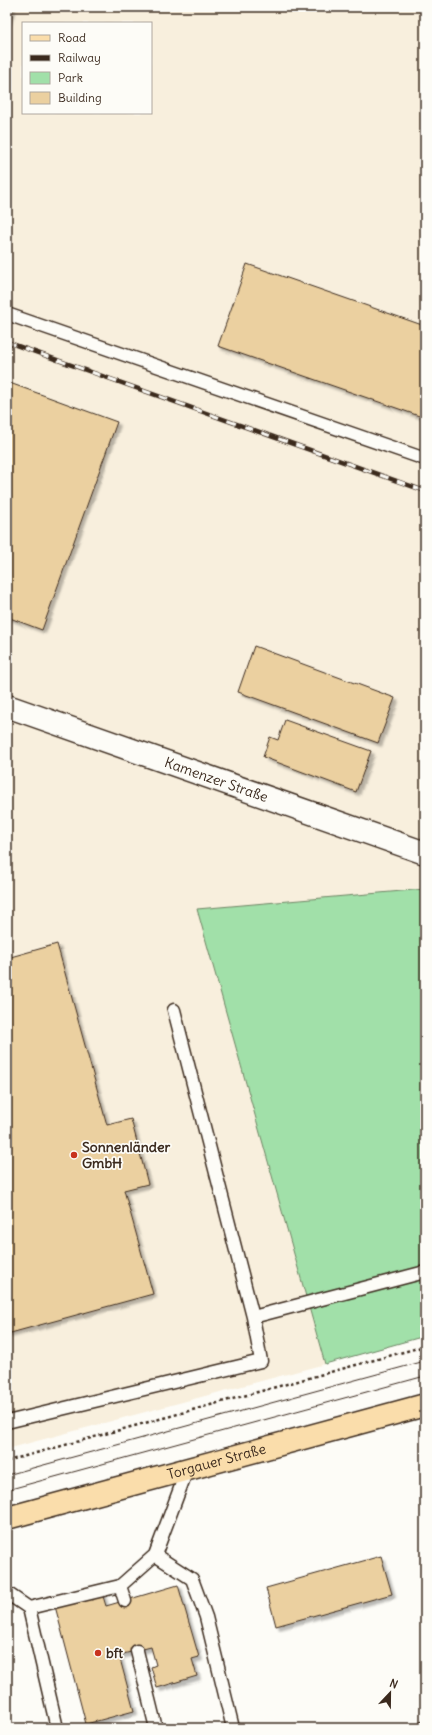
<svg xmlns="http://www.w3.org/2000/svg" width="432" height="1735" font-family="Delius,sans-serif">
<defs>
<filter id="shadow"><feDropShadow dx="3.5" dy="3.5" stdDeviation="1" flood-color="#0004"/></filter>
</defs>
<rect width="100%" height="100%" fill="#fdfcf7"/>
<filter id="ink" filterUnits="userSpaceOnUse"><feTurbulence type="fractalNoise" baseFrequency=".025" numOctaves="2"/><feDisplacementMap in="SourceGraphic" scale="8" xChannelSelector="R" yChannelSelector="G"/><feConvolveMatrix kernelMatrix="1 2 1 2 8 2 1 2 1" color-interpolation-filters="sRGB"/></filter>
<g filter="url(#ink)">
<path fill="#f8efdd" fill-rule="evenodd" d="M7,7H425V889L198,910L325,1364L7,1449ZM23,23H151V113H23Z"/>
<path fill="#a1e0a9" stroke="#6e8564" d="M425,889V1336L325,1364L197,909Z"/>
<path fill="#ebd0a0" stroke="#3b2a1e" filter="url(#shadow)" d="M7,7H12L7,22Z
M247,264L425,326V418L218,346Z
M7,382L117,422L42,630L7,617Z
M254,646L395,698L378,743L238,692Z
M285,720L371,751L356,792L263,757L270,737L278,740Z
M57,944L107,1125L131,1119L148,1184L124,1190L153,1294L7,1334V958Z
M381,1556L392,1594L276,1626L266,1588Z
M178,1585L199,1657L192,1659L197,1676L157,1688L151,1667L156,1665L151,1647L119,1655L134,1711L86,1724L55,1606L102,1593L106,1606Z"/>
<g fill="none" stroke-linecap="round" stroke-linejoin="round">
<g stroke="#3b2a1e" stroke-width="15">
<path id="lane" d="M7,314L425,459
M253,1317L425,1272
M7,1422L261,1361L253,1317L174,1010
M155,1555L192,1579L206,1617L233,1728
M120,1586L125,1601
M7,1593L29,1608L120,1586L155,1555L187,1470
M29,1608L57,1728
M137,1651L156,1728
M424,1728L425,1727"/>
</g>
<g stroke="#3b2a1e" stroke-width="25">
<g id="street">
<path id="s1" d="M7,706L425,853"/>
</g>
</g>
<g stroke="#3b2a1e" stroke-width="25">
<g id="primary">
<path id="s2" d="M7,1518L425,1405"/>
</g>
</g>
<path stroke="#3b2a1e" stroke-width="2.5" stroke-dasharray="3 3" stroke-linecap="butt" d="M7,1461L425,1346"/>
<use href="#lane" stroke="#fdfcf7" stroke-width="12"/>
<use href="#street" stroke="#fdfcf7" stroke-width="22"/>
<use href="#primary" stroke="#faddab" stroke-width="22"/>
<path stroke="#3b2a1e" stroke-width="1" d="M7,1475L425,1361
M7,1490L425,1376"/>
<g stroke="#3b2a1e" stroke-width="4.5">
<path id="rail" d="M7,342L425,491"/>
</g>
<use href="#rail" stroke="#fdfcf7" stroke-width="3" stroke-dasharray="9" stroke-linecap="butt"/>
</g>
</g>
<g fill="#c8321e" stroke="#fdfcf7" stroke-width="1.5">
<circle cx="74" cy="1155" r="4"/>
<circle cx="98" cy="1653" r="4"/>
</g>
<g text-anchor="middle" stroke-width="3.5" stroke-linejoin="round" paint-order="stroke">
<g font-size="14" fill="#3b2a1e" stroke="#fdfcf7">
<text dy="5" stroke="none"><textPath href="#s1" startOffset="222">Kamenzer Straße</textPath></text>
<text dy="5" stroke="none"><textPath href="#s2" startOffset="217">Torgauer Straße</textPath></text>
</g>
<g font-size="14" font-weight="bold" fill="#3b2a1e" stroke="#fdfcf7" text-anchor="start">
<text x="82" y="1152">Sonnenländer<tspan x="82" dy="16">GmbH</tspan></text>
<text x="106" y="1658">bft</text>
</g>
</g>
<rect width="432" height="1735" fill="none" stroke="#fdfcf7" stroke-width="24"/>
<rect x="12" y="12" width="408" height="1711" fill="none" stroke="#3b2a1e" stroke-width="1.5" filter="url(#ink)"/>
<rect x="22" y="22" width="130" height="92" fill="#fdfcf7" stroke="#afa8a0"/>
<rect x="30" y="35" width="20" height="6" fill="#faddab" stroke="#afa8a0"/>
<text x="58" y="42" font-size="12" fill="#3b2a1e">Road</text>
<rect x="30" y="55" width="20" height="6" fill="#3b2a1e" stroke="#afa8a0"/>
<text x="58" y="62" font-size="12" fill="#3b2a1e">Railway</text>
<rect x="30" y="72" width="20" height="12" fill="#a1e0a9" stroke="#afa8a0"/>
<text x="58" y="82" font-size="12" fill="#3b2a1e">Park</text>
<rect x="30" y="92" width="20" height="12" fill="#ebd0a0" stroke="#afa8a0"/>
<text x="58" y="102" font-size="12" fill="#3b2a1e">Building</text>
<g transform="translate(390 1693) rotate(22)" stroke="#fdfcf7" stroke-width="3" paint-order="stroke">
<path d="M0-3L7 15L0 10L-7 15Z" fill="#3b2a1e"/>
<text y="-6" font-size="11" font-weight="bold" text-anchor="middle" fill="#3b2a1e">N</text>
</g>
</svg>
